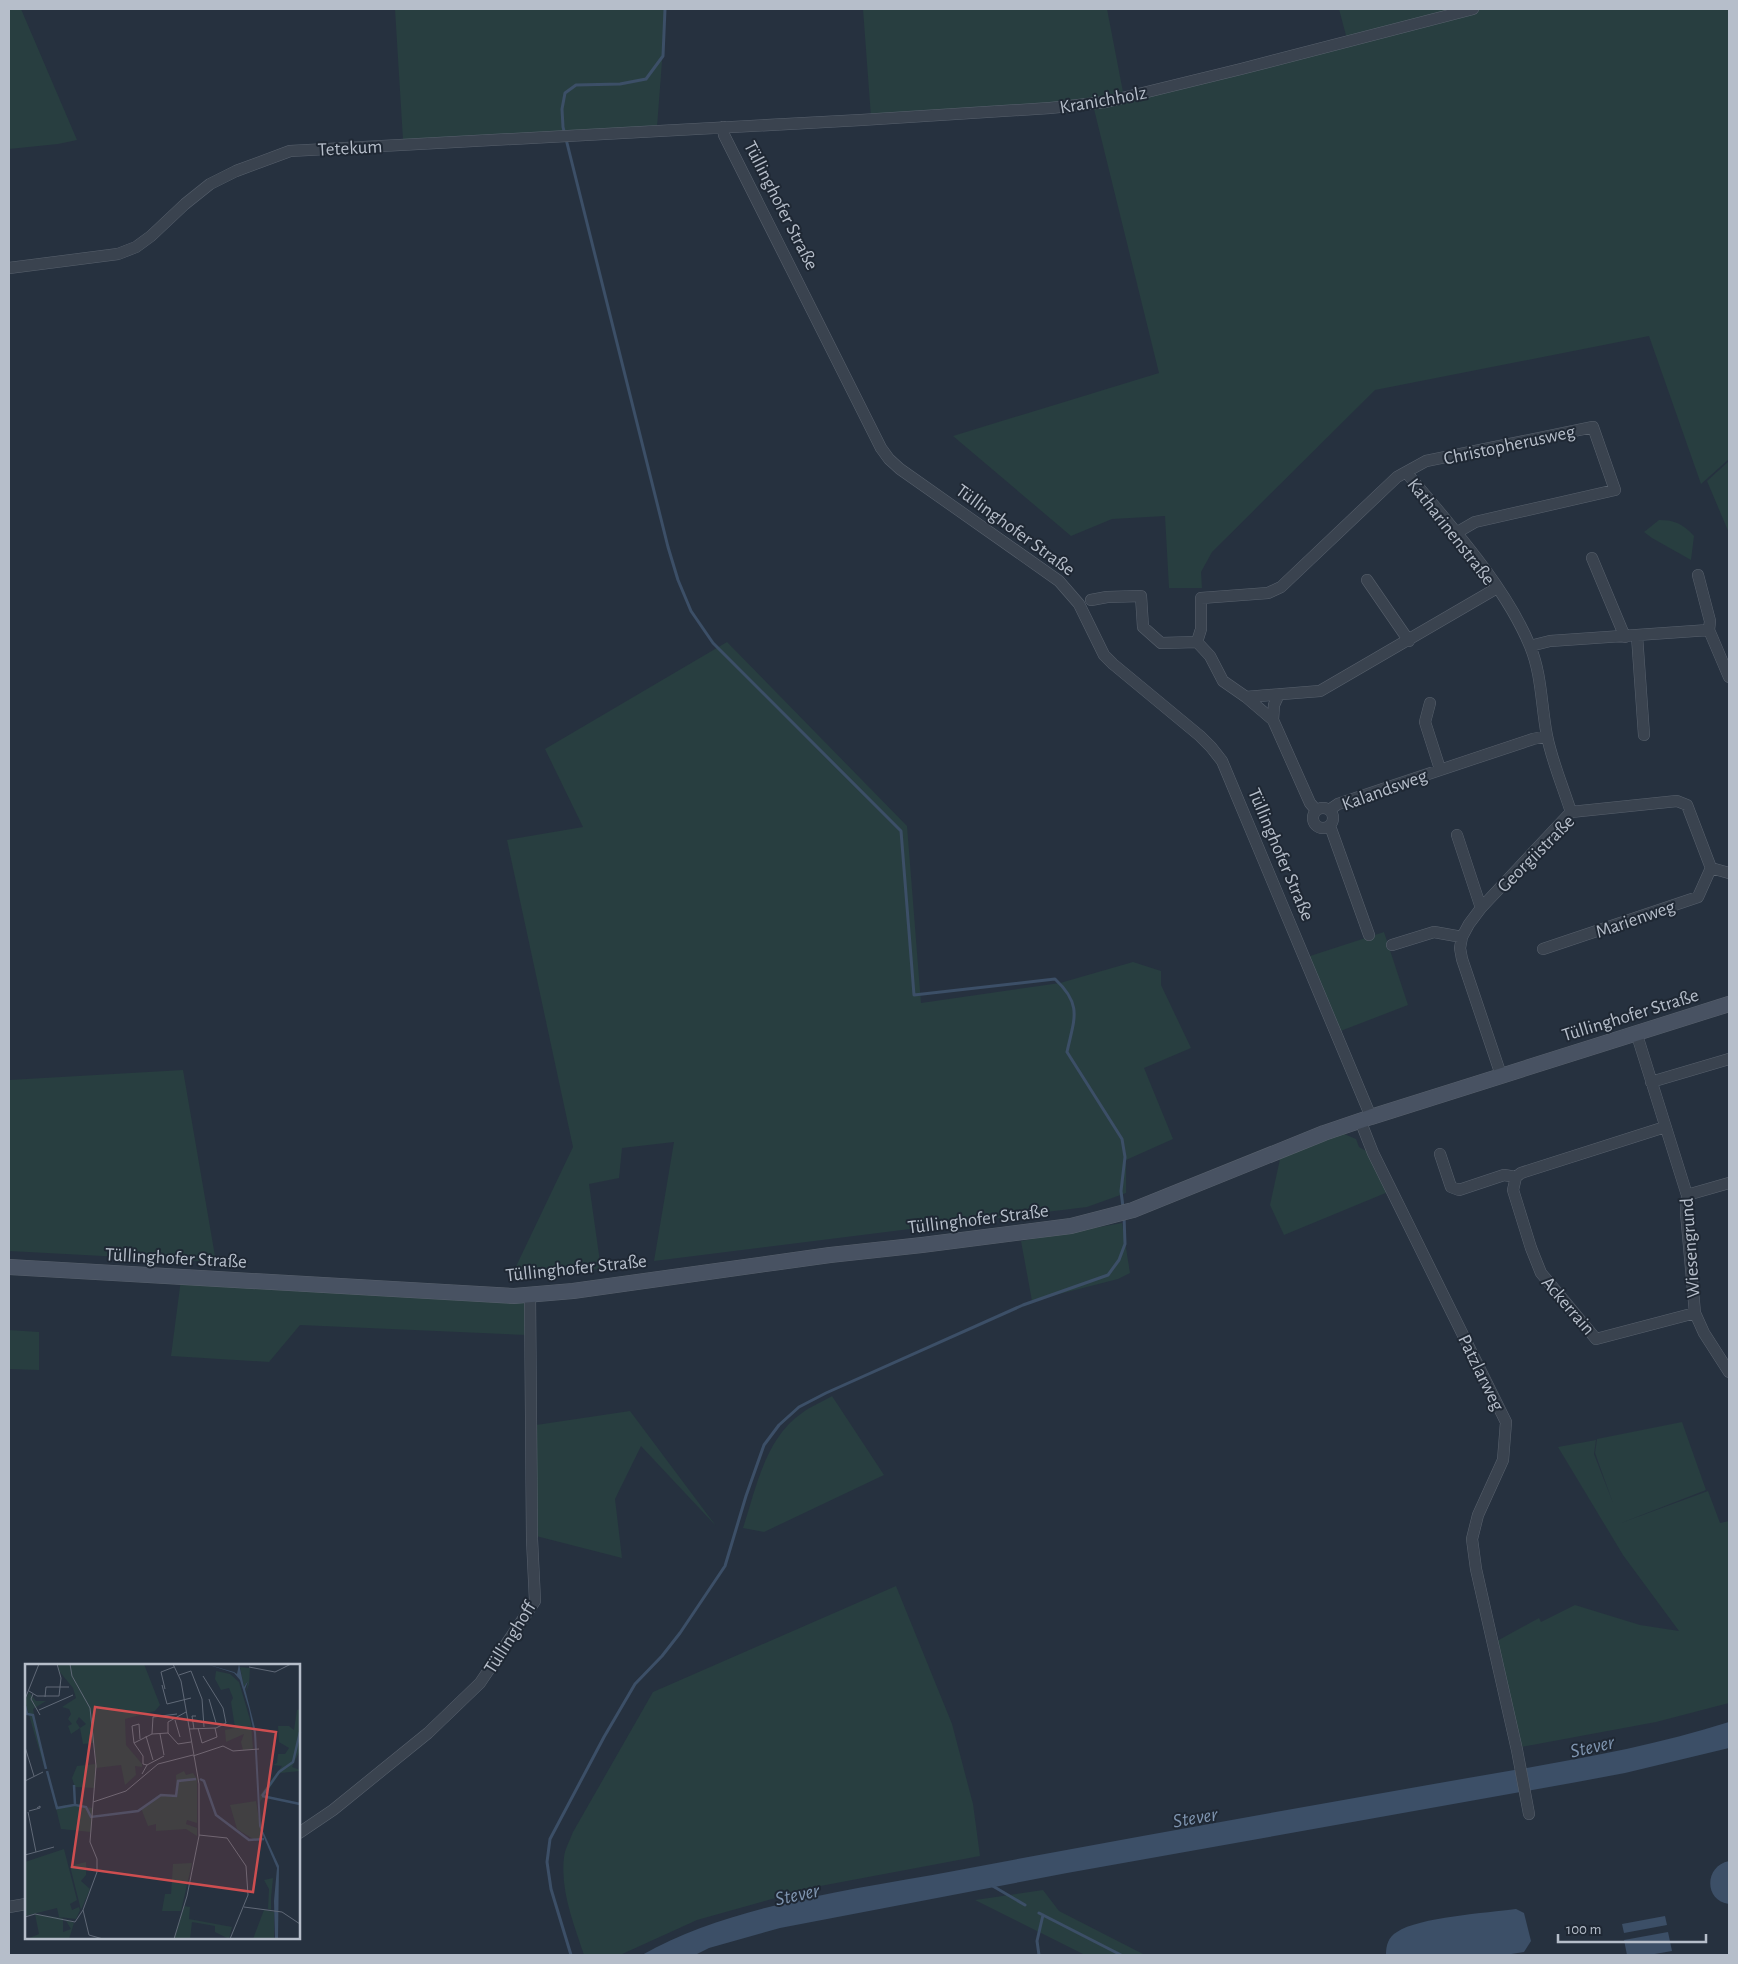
<svg xmlns="http://www.w3.org/2000/svg" width="1738" height="1964" font-family="'Alegreya Sans',sans-serif">
<rect width="100%" height="100%" fill="#26313f"/>
<path fill="#283e40" d="M9,9H21L77,140L58,144L9,149Z
M395,9H666L657,127L403,140Z
M863,9H1107L1123,92L1050,106L871,117Z
M1339,9H1729V459L1701,484L1649,336L1375,390L1212,552L1201,572L1202,588H1169L1165,516L1112,519L1071,536L953,436L1159,373L1093,105L1348,43Z
M1729,461V533L1707,481Z
M1659,520C1675,520 1683,524 1694,536L1691,560L1652,538L1644,532Z
M727,642L907,826L921,1003L1060,983L1133,962L1161,971V985L1191,1048L1144,1068L1173,1139L1126,1160V1193L1087,1207L654,1261L674,1142L622,1148L619,1178L589,1184L601,1269L511,1277L573,1147L507,840L583,827L545,749Z
M1384,932L1408,1005L1338,1032L1307,957Z
M183,1070L216,1262L9,1251V1080Z
M1342,1133L1356,1139L1359,1147L1370,1153L1388,1192L1284,1235L1270,1205L1280,1159Z
M1122,1223L1130,1273L1118,1279L1032,1301L1021,1241Z
M181,1279L527,1299V1335L300,1325L269,1362L171,1356Z
M9,1330L39,1332V1370L9,1369Z
M832,1396L884,1475L764,1532L743,1528C756,1489 765,1438 802,1413C811,1406 822,1402 832,1396Z
M630,1411L716,1526L641,1446L615,1499L622,1558L536,1536V1425Z
M1682,1422L1706,1490L1621,1523L1708,1491L1720,1523L1729,1521V1703L1656,1722L1521,1747L1497,1641L1539,1618L1541,1622L1575,1605L1640,1625L1679,1631L1623,1555L1558,1447L1596,1440L1594,1454L1613,1503L1595,1453L1597,1439Z
M896,1586L952,1724L973,1804L980,1856L815,1887L697,1920L620,1955H584C574,1924 560,1891 564,1857C565,1849 570,1840 573,1832L653,1692Z
M1043,1890L1059,1911L1145,1955H1085L975,1900Z"/>
<path fill="#3c4f67" d="M1729,1722V1748L1625,1773L1577,1782L1067,1873L780,1928L709,1948L695,1955H642C732,1904 853,1890 954,1871C1112,1841 1270,1813 1428,1785C1528,1767 1632,1753 1729,1722Z
M1729,1861V1904C1704,1901 1704,1866 1729,1861Z
M1516,1909L1524,1913L1531,1941L1524,1952L1505,1955H1386C1386,1946 1388,1937 1397,1932C1419,1917 1487,1913 1516,1909Z
M1665,1916L1667,1925L1624,1933L1622,1924Z
M1668,1932L1672,1951L1649,1955H1627L1624,1940Z"/>
<g fill="none" stroke-linecap="round" stroke-linejoin="round">
<path stroke="#3c4f67" stroke-width="3" d="M665,9L663,56L646,79L620,84L576,85L565,93L562,109L563,127L668,547L678,580L691,611L713,643L901,831L914,995L1055,979C1083,1005 1074,1019 1067,1052L1122,1139L1125,1157L1121,1191L1123,1207
M991,1885L1025,1905
M1039,1913L1121,1955
M571,1955L551,1889L547,1862L550,1839L604,1737L635,1684L662,1656L680,1633L725,1566L746,1496L764,1445L779,1425L799,1407L826,1393L1023,1305L1108,1275L1119,1260L1125,1244L1124,1216
M1039,1955L1037,1941L1043,1915"/>
<g stroke="#58616d" stroke-width="12">
<path id="street" d="M723,127L724,135L881,448L889,459L900,469L1059,581L1079,604L1104,655L1113,664L1200,736L1211,747L1222,761L1371,1117
M9,268L118,254L136,247L151,236L185,204L210,184L236,171L290,151L861,120L1050,108L1106,102L1241,69L1473,9
M1406,472L1426,461L1593,427L1615,490L1475,522L1456,533
M1592,558L1625,637
M1698,575L1710,621L1709,630
M1367,580L1409,641
M1091,600L1107,597L1141,596L1143,627L1161,643L1197,642L1210,656L1223,681L1246,697L1273,720L1310,803L1316,810
M1637,636L1644,735
M1197,642L1201,629V598L1268,593L1281,587L1397,477L1406,472C1448,523 1505,585 1530,646C1542,675 1541,705 1547,736C1552,761 1563,787 1571,812
M1530,646L1550,641L1709,630L1729,677
M1246,697L1320,691L1497,588
M1430,703L1425,722L1440,769
M1273,720L1274,705L1279,694
M1313 818a10 10 0 1 1 20 0a10 10 0 1 1-20 0Z
M1329,810L1338,804L1533,739L1547,736
M1330,826L1369,935
M1457,835L1481,908
M1392,945L1434,932L1462,937
M1543,949L1698,897L1711,868
M1636,1032L1687,1195L1686,1213L1695,1313L1704,1333L1729,1372
M1501,1075L1462,959L1460,948L1462,937L1469,924L1481,908L1571,812L1677,801L1687,805L1711,868L1729,873
M1651,1082L1729,1059
M1360,1120L1373,1153L1506,1422L1503,1460L1478,1515L1472,1539L1476,1569L1517,1750L1529,1814
M1665,1127L1521,1173L1516,1177L1513,1190L1531,1248L1541,1273L1596,1339L1695,1313
M1440,1154L1451,1187L1459,1190L1504,1175L1516,1177
M1687,1195L1729,1183
M299,1833L333,1810L428,1733L480,1683L535,1601L532,1539L530,1295
M9,1907L26,1904"/>
</g>
<g stroke="#58616d" stroke-width="16">
<path id="secondary" d="M9,1267L514,1296L573,1291L830,1255L922,1245L1071,1226L1133,1210L1324,1133L1371,1117L1729,1004"/>
</g>
<use href="#street" stroke="#3a434f" stroke-width="11"/>
<use href="#secondary" stroke="#485262" stroke-width="15"/>
</g>
<g text-anchor="middle" stroke-width="4" stroke-linejoin="round" paint-order="stroke">
<g font-size="19" fill="#b6beca" stroke="#1f2834">
<text transform="translate(1103 99) rotate(-10)" y="7">Kranichholz</text>
<text transform="translate(350 147) rotate(-3)" y="7">Tetekum</text>
<text transform="translate(782 205) rotate(63)" y="7">Tüllinghofer Straße</text>
<text transform="translate(1509 444) rotate(-12)" y="7">Christopherusweg</text>
<text transform="translate(1016 529) rotate(36)" y="7">Tüllinghofer Straße</text>
<text transform="translate(1452 531) rotate(52)" y="7">Katharinenstraße</text>
<text transform="translate(1384 789) rotate(-20)" y="7">Kalandsweg</text>
<text transform="translate(1535 853) rotate(-45)" y="7">Georgiistraße</text>
<text transform="translate(1282 854) rotate(67)" y="7">Tüllinghofer Straße</text>
<text transform="translate(1635 918) rotate(-19)" y="7">Marienweg</text>
<text transform="translate(1630 1014) rotate(-17)" y="7">Tüllinghofer Straße</text>
<text transform="translate(978 1218) rotate(-7)" y="7">Tüllinghofer Straße</text>
<text transform="translate(1689 1248) rotate(-94)" y="7">Wiesengrund</text>
<text transform="translate(176 1257) rotate(3)" y="7">Tüllinghofer Straße</text>
<text transform="translate(576 1267) rotate(-6)" y="7">Tüllinghofer Straße</text>
<text transform="translate(1569 1305) rotate(49)" y="7">Ackerrain</text>
<text transform="translate(1482 1372) rotate(64)" y="7">Patzlarweg</text>
<text transform="translate(509 1637) rotate(-58)" y="7">Tüllinghoff</text>
</g>
<g font-size="20" font-style="italic" fill="#7f95b0" stroke="#1f2834">
<text transform="translate(1592 1746) rotate(-13)" y="7">Stever</text>
<text transform="translate(1195 1817) rotate(-10)" y="7">Stever</text>
<text transform="translate(797 1894) rotate(-12)" y="7">Stever</text>
</g>
</g>
<g transform="translate(25 1664)">
<rect width="275" height="275" fill="#26313f"/>
<path d="M33,0H119L135,41L130,47L100,55L101,81L117,100V103L110,102L111,111L100,121L96,101L71,104L70,124L50,123L47,114L52,102L71,100L69,79L58,80L55,64L61,60L54,53L51,58L55,64L46,70L43,62L47,60L43,55L46,50L44,45L37,43L51,34L48,24L34,7ZM215,3L225,4L224,20L221,28L223,17L219,23ZM191,7L205,10L214,18L226,59L228,85L218,86L216,78L219,70L201,78L200,66L210,64L206,38L208,34L204,24L196,26L190,15ZM4,28L11,37H21L8,45L20,106L0,37ZM275,45V86L267,103L275,106V107L255,109L235,138V131L257,102L248,101L252,99L253,90H260L264,84L254,78L253,62H264L269,66L272,46ZM22,106L32,144L40,141L68,144L66,168L36,165ZM159,107L161,111L168,109L172,115V159L162,156L161,160L172,164V172L161,165L131,167V160L123,162L116,144L135,130L152,131L151,111ZM231,137L237,174L228,175L212,165L205,141ZM39,185L52,236L45,240L47,246L54,243L55,246L51,255L34,253L32,244L0,252V198ZM61,198V211L56,217L65,225L56,246L45,202ZM167,199L156,247H137L140,230H146L148,200ZM248,214L246,234V246L243,245L244,225L239,216ZM159,242L165,243L164,255L207,263L204,275L190,268V262L167,258L165,275H149ZM239,246L249,248V275H228ZM10,250L38,254V268L46,265L40,255L49,259L44,275H2L14,270Z" fill="#283e40"/>
<path d="M181,0L209,8L212,10L214,0L219,23L223,17L220,25L231,68L236,163L254,202L253,275H250L249,237L252,204L234,162L229,69L224,45L215,16L209,9Z" fill="#3c4f67"/>
<path fill="none" stroke="#3c4f67" stroke-width="2.5" d="M0,42L2,50L8,51L21,105M22,107L32,144L49,141M175,115L179,117L191,151L224,176L239,175M49,121L50,141L61,143L66,153L113,147L136,131L151,132L153,117L171,115M237,132L254,108L268,98L275,68M237,132L275,140"/>
<path fill="none" stroke="#606977" stroke-width="1" d="M45,0L47,12L65,44L71,102L65,178L72,195V208L58,246L64,271L78,275M148,0L156,17L174,120V172L162,232L149,275M224,3L250,8L266,0M154,11L166,7L177,35L179,63M137,21L142,40L166,34M140,25L136,8L149,3M4,27L12,32H34L36,14L32,0M8,30L6,35L15,51M20,33L21,23H44M0,35L14,0M184,35L191,59M14,46L48,31M161,48L143,58V69L153,80L166,78M150,56L155,73M173,64L177,79L192,73L190,64M164,65L191,64L201,59L198,44L178,12M169,65L167,52H171M127,70L128,53L152,50M135,70L139,91M121,72L128,96M109,79L107,62L114,60L115,75M0,83L9,112M168,92L198,82L208,87L234,85M122,101L118,100V92L109,79L127,70L143,69M117,110L122,101L139,92M0,117L18,108M68,138L101,127L133,100L168,91M4,147L15,144V142L12,144M3,148L11,188M174,171L202,174L221,202L223,231L205,275M0,191L29,183M219,243L257,248L275,260M0,253L10,250L50,258L58,246"/>
<path fill="#ce4e50" fill-opacity="0.15" stroke="#ce4e50" stroke-width="2.5" d="M70,43L251,68L228,228L47,203Z"/>
<rect width="275" height="275" fill="none" stroke="#b6beca" stroke-width="2.5"/>
</g>
<rect width="1738" height="1964" fill="none" stroke="#b6beca" stroke-width="20"/>
<path d="M1558 1934v8h148v-8" fill="none" stroke="#b6beca" stroke-width="2.5"/>
<text x="1566" y="1934" font-size="15" fill="#b6beca" stroke="#1f2834" stroke-width="4" paint-order="stroke">100 m</text>
</svg>
